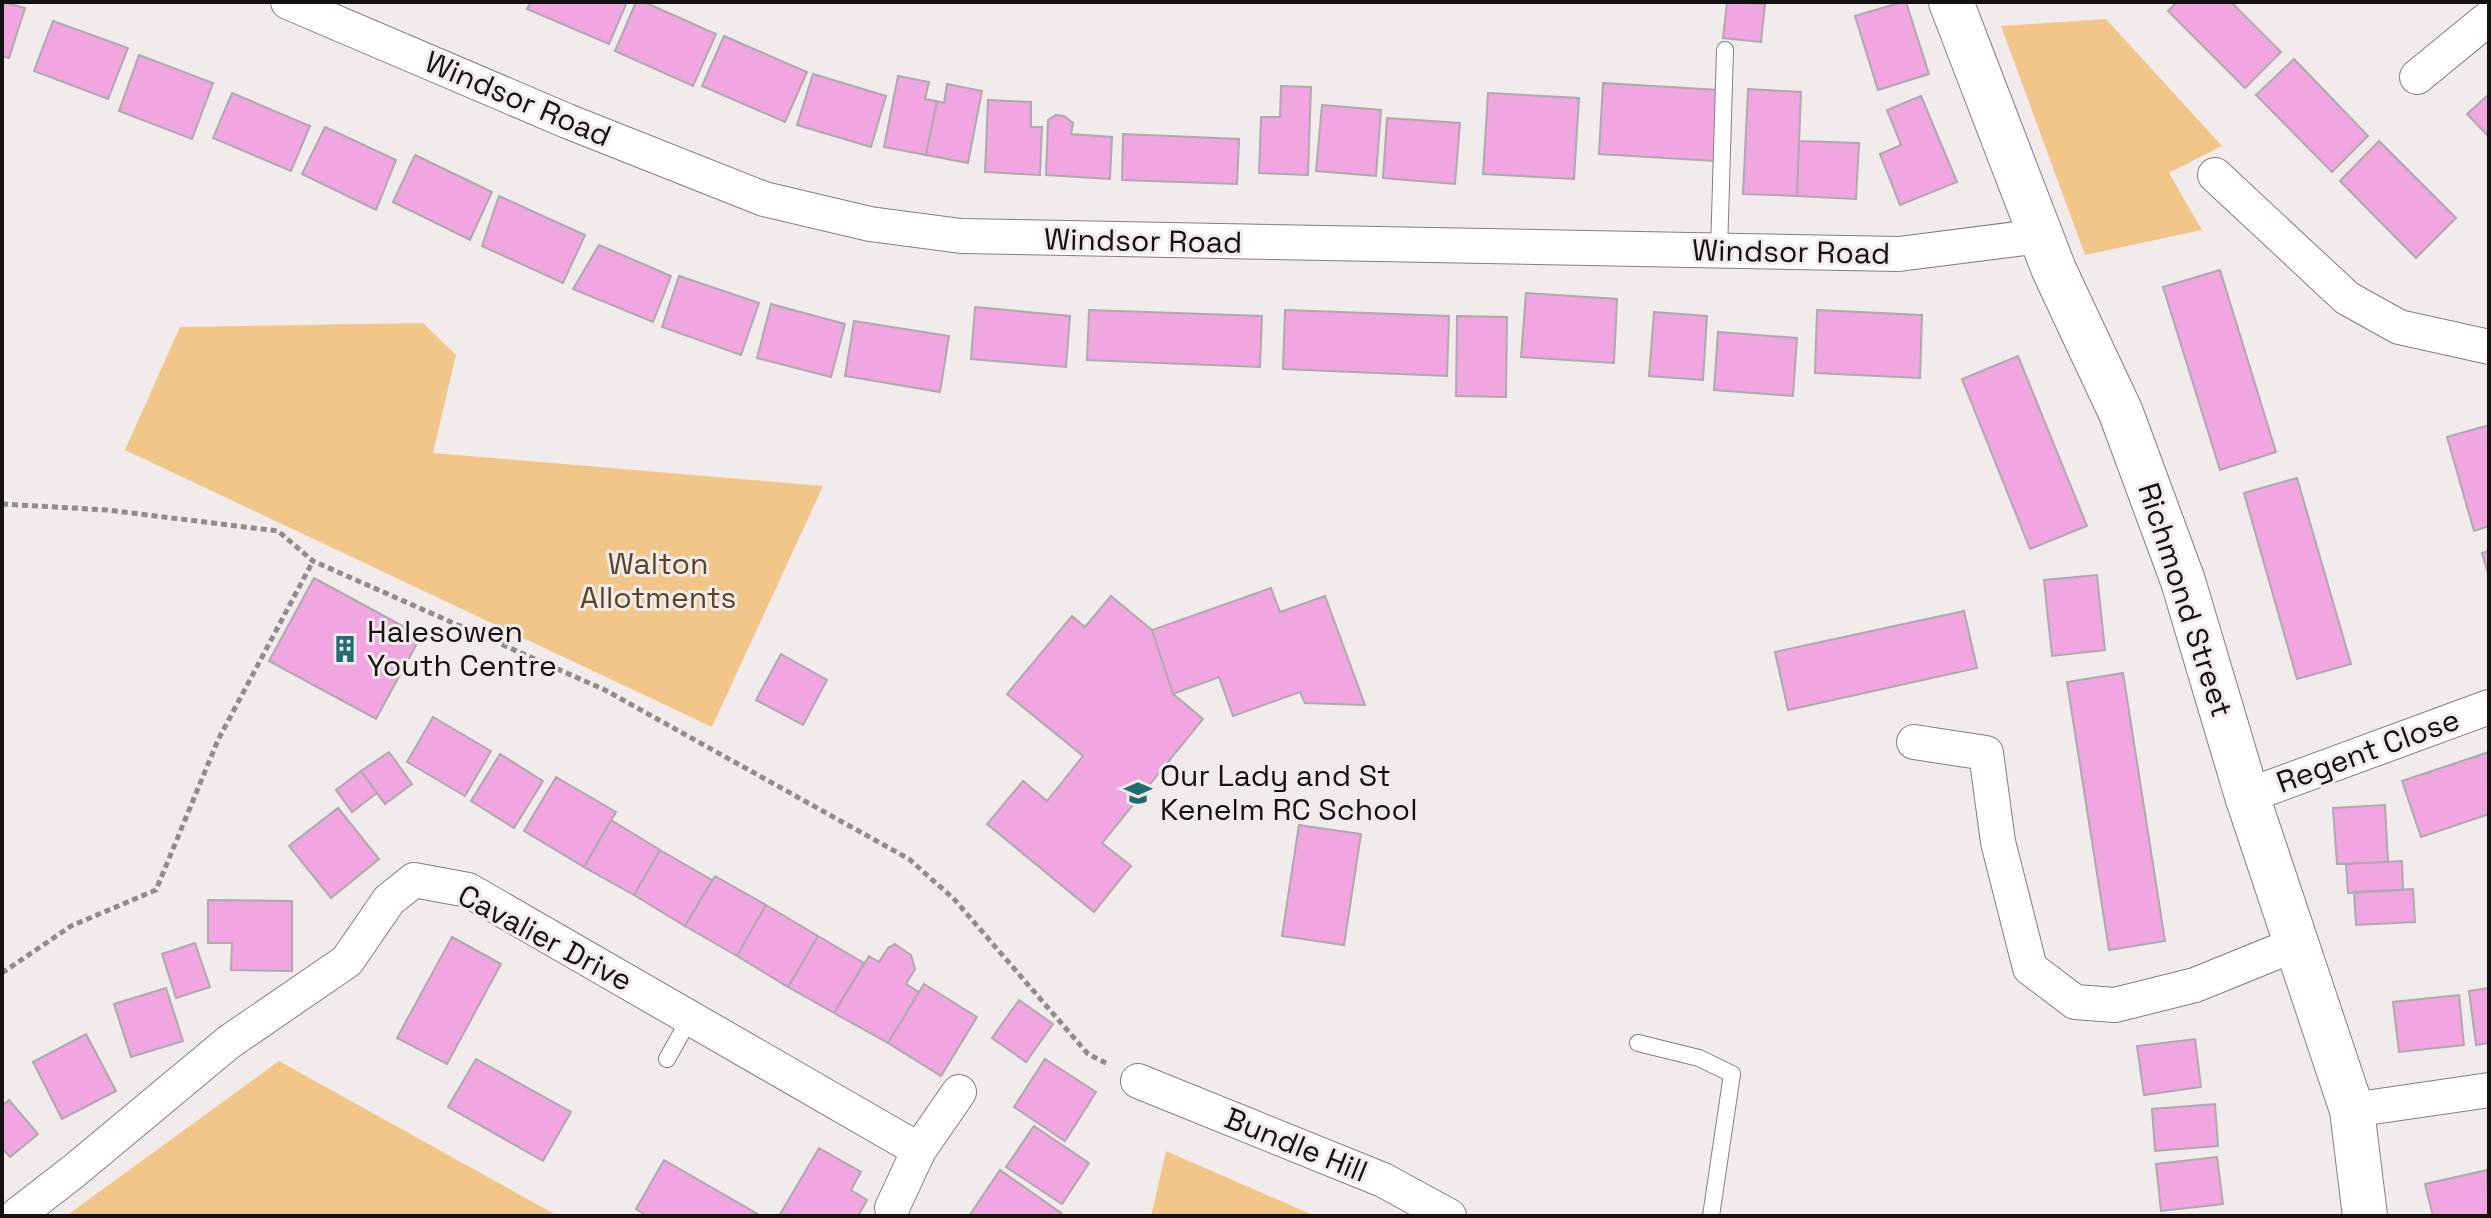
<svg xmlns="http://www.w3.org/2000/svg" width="2491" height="1218" font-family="'Space Grotesk',sans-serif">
<rect width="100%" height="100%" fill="#f1ebec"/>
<path fill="#f2c688" d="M2106,19L2222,146L2169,173L2202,230L2085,255L2001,26Z
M423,323L456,355L433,453L823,486L712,727L125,450L180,327Z
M279,1061L558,1216H66Z
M1166,1151L1315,1216H1151Z"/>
<path fill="#f2a6e1" stroke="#ada9ac" stroke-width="2" d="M2,2L25,8L9,58L2,56Z
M531,2H627L609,44L527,9Z
M636,2H644L716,34L693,86L615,51Z
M1727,2L1765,4L1761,42L1723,38Z
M1902,2H1906L1929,74L1878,90L1855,16Z
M2177,2H2231L2281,52L2245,88L2168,11Z
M53,21L128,48L108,99L34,71Z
M724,36L807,72L785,122L702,86Z
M139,55L213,83L192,139L119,111Z
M2294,59L2368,136L2332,172L2256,95Z
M813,74L886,96L871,147L797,125Z
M898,76L929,82L925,99L937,101L926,155L884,147Z
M1603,83L1719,90L1715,161L1599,154Z
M947,84L982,91L968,163L926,155L937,101L944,103Z
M1281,86L1311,87L1308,175L1259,173L1261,117H1280Z
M1748,89L1801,92L1797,196L1743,194Z
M232,93L310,126L291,171L213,138Z
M1488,93L1579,98L1574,179L1483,174Z
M2489,94V137L2467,114Z
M1921,96L1957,182L1900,205L1880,154L1901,145L1887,110Z
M988,100L1031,102V127H1042L1040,175L985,172Z
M1322,105L1381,110L1376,176L1316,171Z
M1056,115L1064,116L1073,123L1071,134L1112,137L1110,179L1046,175L1048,120Z
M1387,118L1460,123L1455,184L1383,178Z
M325,127L396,160L376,210L302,174Z
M1123,134L1239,139L1237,184L1122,180Z
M1799,141L1859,143L1856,199L1797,196Z
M2379,141L2456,218L2416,258L2340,181Z
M415,155L492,192L470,240L393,202Z
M499,196L585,235L563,283L482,246Z
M599,245L671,276L653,322L573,289Z
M2220,270L2276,452L2220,470L2163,287Z
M679,276L759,303L741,355L662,327Z
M1526,293L1617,299L1614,363L1521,357Z
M771,304L845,324L831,377L757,358Z
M975,307L1070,316L1066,367L971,359Z
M1089,310L1262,316L1260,367L1087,360Z
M1285,310L1449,316L1447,376L1283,369Z
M1817,310L1922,315L1920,378L1815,373Z
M1654,312L1707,316L1703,380L1649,376Z
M1457,316L1507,317L1506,397L1456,396Z
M854,321L949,336L940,392L845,376Z
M1718,332L1797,338L1793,396L1714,390Z
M2018,356L2087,526L2030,549L1962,379Z
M2489,425V526L2474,531L2447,437Z
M2297,478L2351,664L2297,679L2244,493Z
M2489,551V577L2482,553Z
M2097,575L2105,650L2052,656L2044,580Z
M314,578L421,636L376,719L269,661Z
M1271,588L1280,612L1325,596L1365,705L1305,703L1300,692L1233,716L1219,677L1173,694L1152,630Z
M1111,596L1152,630L1173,694L1203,719L1102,843L1131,866L1094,912L987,824L1023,781L1047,801L1083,756L1007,694L1072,616L1085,627Z
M1964,611L1977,668L1788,710L1775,652Z
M781,654L827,680L803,725L756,700Z
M2123,673L2165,941L2109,950L2067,682Z
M433,717L491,751L465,796L407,762Z
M389,752L412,784L385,804L361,771Z
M2489,752V814L2421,837L2402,781Z
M500,754L543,781L514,828L471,801Z
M361,771L377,793L352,812L336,790Z
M556,777L616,812L584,867L524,831Z
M2385,805L2388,862L2337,864L2333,808Z
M338,808L379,859L331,898L289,846Z
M611,820L660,850L634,895L584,867Z
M1299,825L1361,834L1344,945L1282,936Z
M660,850L712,880L685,926L634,895Z
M2402,861L2403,890L2348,893L2346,864Z
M715,876L766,905L737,956L685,926Z
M2413,889L2415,922L2356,925L2354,892Z
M208,900L292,901V971L231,970L232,943H208Z
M766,905L818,936L788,987L737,956Z
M818,936L864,963L834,1013L788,987Z
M452,937L501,964L447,1064L397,1038Z
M195,943L210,987L176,998L162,954Z
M895,944L911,955L915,969L906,984L919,992L888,1043L834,1013L869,956L879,962L888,948Z
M924,984L977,1017L941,1076L888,1043Z
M166,988L183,1041L131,1057L114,1004Z
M2489,988V1043L2476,1045L2469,991Z
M2459,995L2464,1045L2399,1052L2393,1002Z
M1019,1000L1053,1024L1026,1062L992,1038Z
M86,1034L116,1091L62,1119L33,1062Z
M2195,1039L2201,1087L2144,1095L2137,1046Z
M476,1059L571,1112L543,1161L448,1107Z
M1045,1059L1096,1092L1065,1141L1014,1107Z
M9,1100L38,1134L10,1157L2,1148V1106Z
M2215,1104L2218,1146L2155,1151L2152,1109Z
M1034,1126L1089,1163L1062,1204L1006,1167Z
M819,1148L861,1172L851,1190L867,1200L858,1216H779Z
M2217,1157L2223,1204L2161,1211L2156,1164Z
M664,1160L761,1216H647L636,1209Z
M1000,1170L1061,1213L1058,1216H969Z
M2487,1170L2489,1216H2433L2425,1184Z"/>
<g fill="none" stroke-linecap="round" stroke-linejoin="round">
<g stroke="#837e7f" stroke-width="18">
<path id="lane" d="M1719,251L1725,50
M1638,1043L1699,1058L1732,1074L1711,1216
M667,1059L690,1018"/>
</g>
<g stroke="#837e7f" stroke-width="36">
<path id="street" d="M288,2L567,121L764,199L870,224L961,236L1899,254L2040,236
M2417,77L2489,18
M2215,175L2347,298L2399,327L2489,347
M1914,742L1986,753L1998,842L2030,968L2075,1002L2115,1005L2195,985L2296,944
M2247,796L2489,707
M1138,1081L1383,1180L1449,1216
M2352,1110L2489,1090
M892,1208L919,1150L959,1092
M16,1216L74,1171L229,1042L347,961L389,900L414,880L468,890L919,1150"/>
</g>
<g stroke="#837e7f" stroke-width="46">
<path id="secondary" d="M1951,2L2054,270L2121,413L2183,581L2247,796L2352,1110L2365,1216"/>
</g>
<path stroke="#908c8c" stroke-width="5" stroke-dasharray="6 4" stroke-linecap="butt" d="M2,504L107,510L278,531L313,561L605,690L909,859L954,899L1088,1054L1106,1063
M2,973L71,926L156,890L218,740L313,561"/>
<use href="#lane" stroke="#fff" stroke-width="16"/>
<use href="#street" stroke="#fff" stroke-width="34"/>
<use href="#secondary" stroke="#fff" stroke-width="44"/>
</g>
<defs>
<g id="building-bare" transform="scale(2.16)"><path d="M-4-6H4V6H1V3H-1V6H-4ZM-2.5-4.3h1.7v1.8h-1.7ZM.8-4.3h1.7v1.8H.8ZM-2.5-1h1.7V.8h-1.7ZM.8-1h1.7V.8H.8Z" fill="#206c71" stroke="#f1ebec" stroke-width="2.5" paint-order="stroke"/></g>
<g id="school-bare" transform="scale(2.16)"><path d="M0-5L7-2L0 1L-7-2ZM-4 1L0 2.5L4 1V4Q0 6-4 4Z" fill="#206c71" stroke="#f1ebec" stroke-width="2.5" paint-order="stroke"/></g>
</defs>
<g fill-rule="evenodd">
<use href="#building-bare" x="345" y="649"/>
<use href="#school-bare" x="1138" y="793"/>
</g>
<g text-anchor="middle" stroke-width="6" stroke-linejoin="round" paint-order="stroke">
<g font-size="30" fill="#131111" stroke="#f1ebec">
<text transform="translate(518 99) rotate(23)" y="10">Windsor Road</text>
<text transform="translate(1143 241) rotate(1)" y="10">Windsor Road</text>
<text transform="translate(1791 252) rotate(1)" y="10">Windsor Road</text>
<text transform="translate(2185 600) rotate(72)" y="10">Richmond Street</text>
<text transform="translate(2368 751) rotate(-20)" y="10">Regent Close</text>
<text transform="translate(545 938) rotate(28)" y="10">Cavalier Drive</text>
<text transform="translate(1296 1145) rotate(22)" y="10">Bundle Hill</text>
</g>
<g font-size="30" fill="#5c4422" stroke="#f1ebec">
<text x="658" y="574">Walton<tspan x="658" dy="34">Allotments</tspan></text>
</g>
<g font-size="30" fill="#131111" stroke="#f1ebec" text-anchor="start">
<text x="367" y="642">Halesowen<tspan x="367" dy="34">Youth Centre</tspan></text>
<text x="1160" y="786">Our Lady and St<tspan x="1160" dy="34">Kenelm RC School</tspan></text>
</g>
</g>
<rect width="2491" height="1218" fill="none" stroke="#131111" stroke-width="8"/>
</svg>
